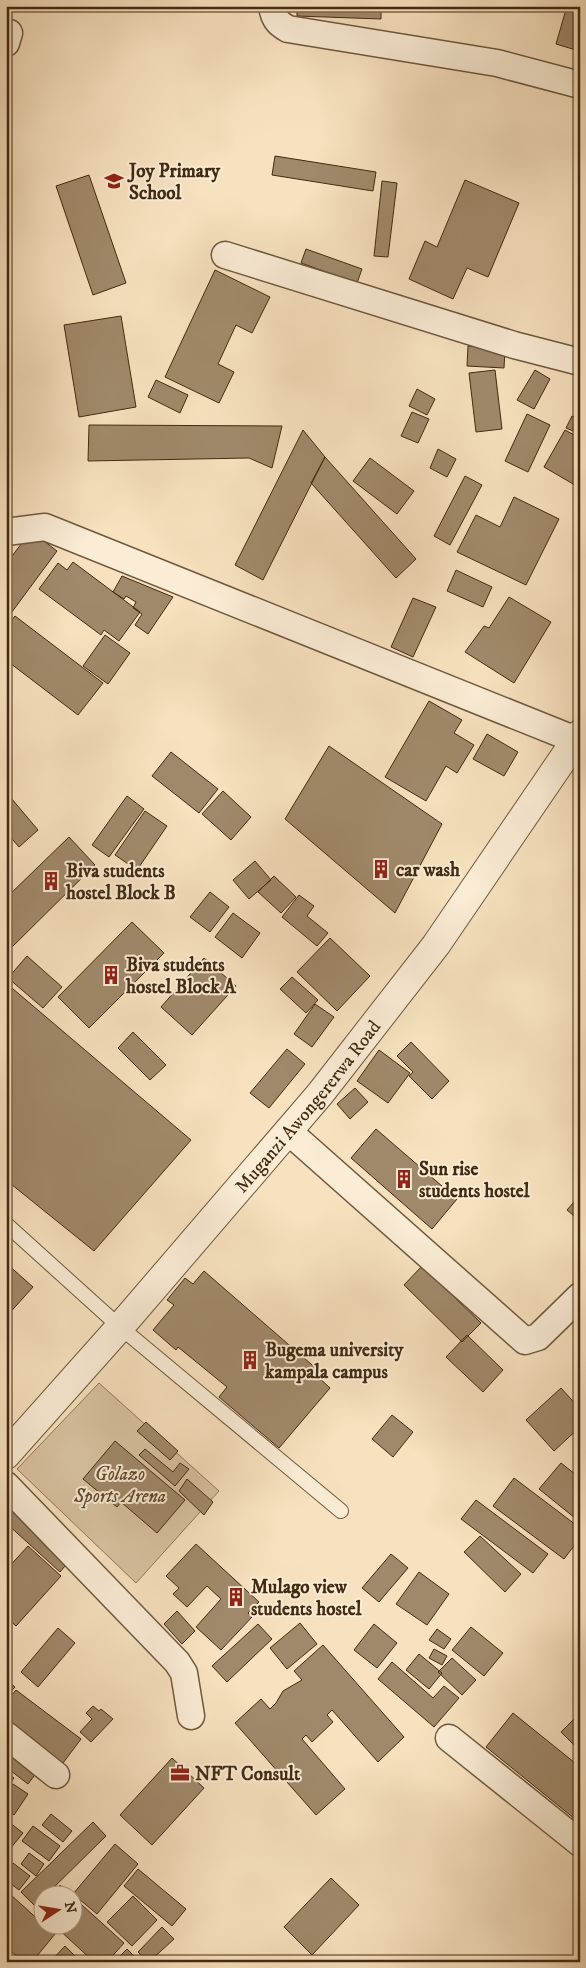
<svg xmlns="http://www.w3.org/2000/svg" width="586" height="1968" font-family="'IM FELL DW Pica',serif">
<rect width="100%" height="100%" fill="#f7e1be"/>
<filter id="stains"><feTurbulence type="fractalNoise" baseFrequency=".004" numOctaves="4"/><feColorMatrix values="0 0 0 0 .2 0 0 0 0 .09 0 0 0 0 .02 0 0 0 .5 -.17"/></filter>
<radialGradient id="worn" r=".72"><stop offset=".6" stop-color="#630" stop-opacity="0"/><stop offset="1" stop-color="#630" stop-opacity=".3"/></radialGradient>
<path fill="#d8c2a1" stroke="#8d7659" d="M99,1383L219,1491L136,1583L17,1469Z"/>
<path fill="#a0896b" stroke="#422a11" d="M297,6H381V19L297,16Z
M567,6H580L579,51L556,44Z
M275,156L376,172L373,191L272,175Z
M89,175L126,283L93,295L56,186Z
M465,180L519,203L488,277L467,268L453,299L409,279L425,241L437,247Z
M382,181L397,183L388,257L374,256Z
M306,249L362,269L357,283L301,263Z
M215,270L270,297L252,333L236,325L218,364L234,372L219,403L165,377Z
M121,316L136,407L79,417L64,325Z
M468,346L505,349L504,368L467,366Z
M495,370L502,429L476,432L469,373Z
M535,370L550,379L534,409L517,400Z
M156,380L188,395L180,413L148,397Z
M417,389L435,399L427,415L409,406Z
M412,412L429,419L418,443L401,436Z
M527,414L550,425L528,472L505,461Z
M572,416L580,420V434L566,428Z
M89,425L282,426L272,468L249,458L88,461Z
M303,430L325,457L263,580L235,565Z
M565,430L580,438V488L544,467Z
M438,449L456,459L447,477L430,468Z
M325,457L416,559L396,578L311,483Z
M370,458L414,491L397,514L353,481Z
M465,476L482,485L450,545L434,536Z
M514,497L559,519L526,585L457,552L476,515L500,527Z
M31,531L57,551L6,620V564Z
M73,562L140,612L119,641L104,630L101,635L39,589L58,563L67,570Z
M456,570L492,587L483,607L447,591Z
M122,576L173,597L148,634L135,625L142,614L133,608L136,602L126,596L124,599L113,592Z
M509,597L551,622L514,683L465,652L484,626L489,628Z
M413,598L436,607L413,657L391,647Z
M15,616L103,683L78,715L6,660V628Z
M105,635L130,653L108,684L83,666Z
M429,701L462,720L454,733L474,745L457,773L446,766L426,801L385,777Z
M487,734L518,752L504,776L473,759Z
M329,746L442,824L395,913L285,819Z
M171,752L218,789L199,813L152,776Z
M223,791L251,817L231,840L202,814Z
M6,792L38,830L19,847L6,832Z
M127,796L144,809L109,857L92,845Z
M145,811L167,826L137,870L115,855Z
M69,837L95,865L9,950L6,947V898Z
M255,861L271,880L249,899L233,880Z
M274,876L296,897L281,913L258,892Z
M210,892L229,907L210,932L190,917Z
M299,895L314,906L307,916L328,933L317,946L282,917Z
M233,913L260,933L242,958L215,937Z
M132,922L164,953L89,1028L58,997Z
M330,938L370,976L337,1011L297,972Z
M27,956L62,987L43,1008L8,978Z
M204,958L236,986L192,1035L161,1007Z
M292,977L318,1000L306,1013L280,989Z
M6,983L191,1140L94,1251L6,1180Z
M315,1004L334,1017L312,1047L294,1034Z
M133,1032L166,1065L150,1080L118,1048Z
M411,1042L449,1081L432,1099L409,1076L413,1072L397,1056Z
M287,1049L305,1064L269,1108L250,1093Z
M379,1050L410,1073L388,1103L357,1081Z
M355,1088L368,1102L350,1119L337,1104Z
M376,1129L457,1199L432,1229L351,1158Z
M580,1195V1221L567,1210Z
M6,1263L33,1287L6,1317Z
M422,1266L481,1323L462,1342L404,1285Z
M204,1271L319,1371L316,1375L330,1388L279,1448L219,1397L227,1387L178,1347L176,1350L153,1330L174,1305L167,1300L185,1278L193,1284Z
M467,1335L503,1370L483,1392L446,1357Z
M561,1388L580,1409V1427L554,1451L526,1420Z
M392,1415L413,1432L393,1457L372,1439Z
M146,1422L178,1451L170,1460L137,1431Z
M115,1441L185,1500L157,1533L121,1502L117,1507L83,1479Z
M145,1449L173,1472L180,1463L189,1469L175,1486L139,1455Z
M561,1463L580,1478V1522L539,1489Z
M514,1478L580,1528V1538L564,1559L493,1506Z
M187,1479L213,1502L204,1515L179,1491Z
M476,1500L548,1554L533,1573L461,1519Z
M6,1501L70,1560L60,1572L6,1523Z
M480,1536L521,1574L505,1592L464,1552Z
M196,1544L259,1602L248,1613L252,1617L221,1650L196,1627L221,1599L207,1586L187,1607L173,1594L179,1588L166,1576Z
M28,1546L61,1576L16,1626L6,1617V1570Z
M391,1554L408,1568L379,1602L362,1588Z
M419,1572L449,1594L427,1625L396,1604Z
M177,1611L195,1631L182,1644L164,1624Z
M300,1623L317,1644L287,1669L270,1648Z
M258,1624L272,1639L227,1682L212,1666Z
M374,1624L397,1643L377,1668L354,1650Z
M471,1627L503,1653L484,1676L452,1650Z
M58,1628L75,1643L38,1687L21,1672Z
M437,1629L451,1639L444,1649L429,1640Z
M323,1645L404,1737L378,1762L332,1710L327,1715L333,1722L312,1742L306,1735L302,1739L345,1789L316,1815L235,1723L261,1699L270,1709L276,1703L283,1691L302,1680L294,1671Z
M434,1649L447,1656L442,1665L429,1658Z
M6,1652L12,1657L6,1664Z
M419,1654L442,1673L429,1689L406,1670Z
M452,1658L476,1680L462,1695L438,1672Z
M392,1662L433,1698L444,1686L459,1698L434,1727L378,1679Z
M6,1680L15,1687L6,1697Z
M16,1690L81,1739L60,1767L6,1727V1702Z
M93,1706L99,1711L101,1709L113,1719L91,1742L80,1732L92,1719L86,1713Z
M513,1713L580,1767V1823L486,1747Z
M580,1713V1751L561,1732Z
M17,1751L40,1768L28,1784L6,1767Z
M172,1758L204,1788L152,1845L120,1815Z
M6,1773L14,1778L6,1789Z
M13,1784L28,1794L14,1815L6,1809V1793Z
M6,1812L11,1816L6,1822Z
M51,1814L72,1831L63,1842L42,1825Z
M9,1822L23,1833L6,1854V1825Z
M93,1822L106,1836L45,1896H42V1898L35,1906L21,1892Z
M33,1826L60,1846L49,1861L22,1841Z
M115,1844L138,1864L97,1914L73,1894Z
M29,1853L44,1864L36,1876L21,1864Z
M13,1863L30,1876L19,1890L6,1880V1872Z
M138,1869L186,1909L172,1926L124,1886Z
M331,1878L359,1905L312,1955L284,1927Z
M60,1885L71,1896H51Z
M11,1895L42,1923V1926H45L55,1934L32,1962H24L6,1947V1901Z
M72,1896L124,1943L107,1962H94L55,1926H72Z
M133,1896L157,1920L132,1946L107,1922Z
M162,1927L174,1939L149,1962L138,1952Z
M65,1946L81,1962H50Z
M127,1949L139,1961L114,1962Z"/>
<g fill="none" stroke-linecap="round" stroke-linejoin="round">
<g stroke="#6f583c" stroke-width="16">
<path id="service" d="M6,1224L120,1327L341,1511"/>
</g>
<g stroke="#6f583c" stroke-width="29">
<path id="minor" d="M272,6C274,18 277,23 288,29L497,63L580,85
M6,43L9,33
M225,255L514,345L580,362
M6,532L45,527L576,740
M288,1131L525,1341L538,1337L580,1296
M6,1485L177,1662L184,1673L191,1716
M6,1735L56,1775
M449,1738L580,1843"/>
</g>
<g stroke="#6f583c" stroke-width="30">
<g id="tertiary">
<path id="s1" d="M6,1455L120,1327L320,1094L436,945L580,734"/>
</g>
</g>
<use href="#service" stroke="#faecd5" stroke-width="14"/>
<use href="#minor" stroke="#faecd5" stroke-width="26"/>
<use href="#tertiary" stroke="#faecd5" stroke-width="28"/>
</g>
<defs>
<g id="school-bare" transform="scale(1.5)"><path d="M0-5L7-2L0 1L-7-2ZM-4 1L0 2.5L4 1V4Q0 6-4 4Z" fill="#8f2418" stroke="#faecd5" stroke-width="2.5" paint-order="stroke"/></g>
<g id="building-bare" transform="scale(1.5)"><path d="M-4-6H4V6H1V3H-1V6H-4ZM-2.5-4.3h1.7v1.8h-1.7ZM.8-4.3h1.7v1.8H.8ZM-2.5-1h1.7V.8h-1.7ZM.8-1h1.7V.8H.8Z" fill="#8f2418" stroke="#faecd5" stroke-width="2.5" paint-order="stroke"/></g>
<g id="office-bare" transform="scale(1.5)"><path d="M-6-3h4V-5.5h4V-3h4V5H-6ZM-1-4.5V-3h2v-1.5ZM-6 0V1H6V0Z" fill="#8f2418" stroke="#faecd5" stroke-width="2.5" paint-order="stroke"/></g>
</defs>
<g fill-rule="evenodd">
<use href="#school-bare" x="114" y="181"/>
<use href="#building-bare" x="381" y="869"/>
<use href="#building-bare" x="51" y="881"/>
<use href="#building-bare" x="111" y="975"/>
<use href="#building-bare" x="404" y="1179"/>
<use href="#building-bare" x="250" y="1360"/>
<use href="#building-bare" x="236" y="1597"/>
<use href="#office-bare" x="180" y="1773"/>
</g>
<g text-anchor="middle" stroke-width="4" stroke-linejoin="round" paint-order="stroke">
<g font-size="19" font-weight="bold" fill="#422a11" stroke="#faecd5" text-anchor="start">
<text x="129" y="177">Joy Primary<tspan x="129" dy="22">School</tspan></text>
<text x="396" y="876">car wash</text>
<text x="66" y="877">Biva students<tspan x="66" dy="22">hostel Block B</tspan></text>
<text x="126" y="971">Biva students<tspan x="126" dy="22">hostel Block A</tspan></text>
<text x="419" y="1175">Sun rise<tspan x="419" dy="22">students hostel</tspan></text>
<text x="265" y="1356">Bugema university<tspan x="265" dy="22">kampala campus</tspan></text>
<text x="251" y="1593">Mulago view<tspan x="251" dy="22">students hostel</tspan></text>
<text x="195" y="1780">NFT Consult</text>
</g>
<g font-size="19" fill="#422a11" stroke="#faecd5">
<text dy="7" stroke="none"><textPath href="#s1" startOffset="461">Muganzi Awongererwa Road</textPath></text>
</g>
<g font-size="19" font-style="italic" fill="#60482e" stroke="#faecd5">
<text x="120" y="1480">Golazo<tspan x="120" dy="22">Sports Arena</tspan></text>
</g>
</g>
<rect width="586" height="1968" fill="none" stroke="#f7e1be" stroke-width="25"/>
<rect x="8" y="8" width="571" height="1953" fill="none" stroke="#422a11" stroke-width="2.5"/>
<rect x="12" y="12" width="561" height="1943" fill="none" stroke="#422a11"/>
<g transform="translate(58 1910) rotate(78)"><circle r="24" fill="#faecd5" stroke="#b09e87"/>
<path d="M0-4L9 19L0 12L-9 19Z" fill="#8f2418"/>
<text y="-8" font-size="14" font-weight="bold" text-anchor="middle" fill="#422a11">N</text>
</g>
<rect width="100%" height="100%" filter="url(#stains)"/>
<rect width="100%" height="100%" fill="url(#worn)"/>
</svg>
